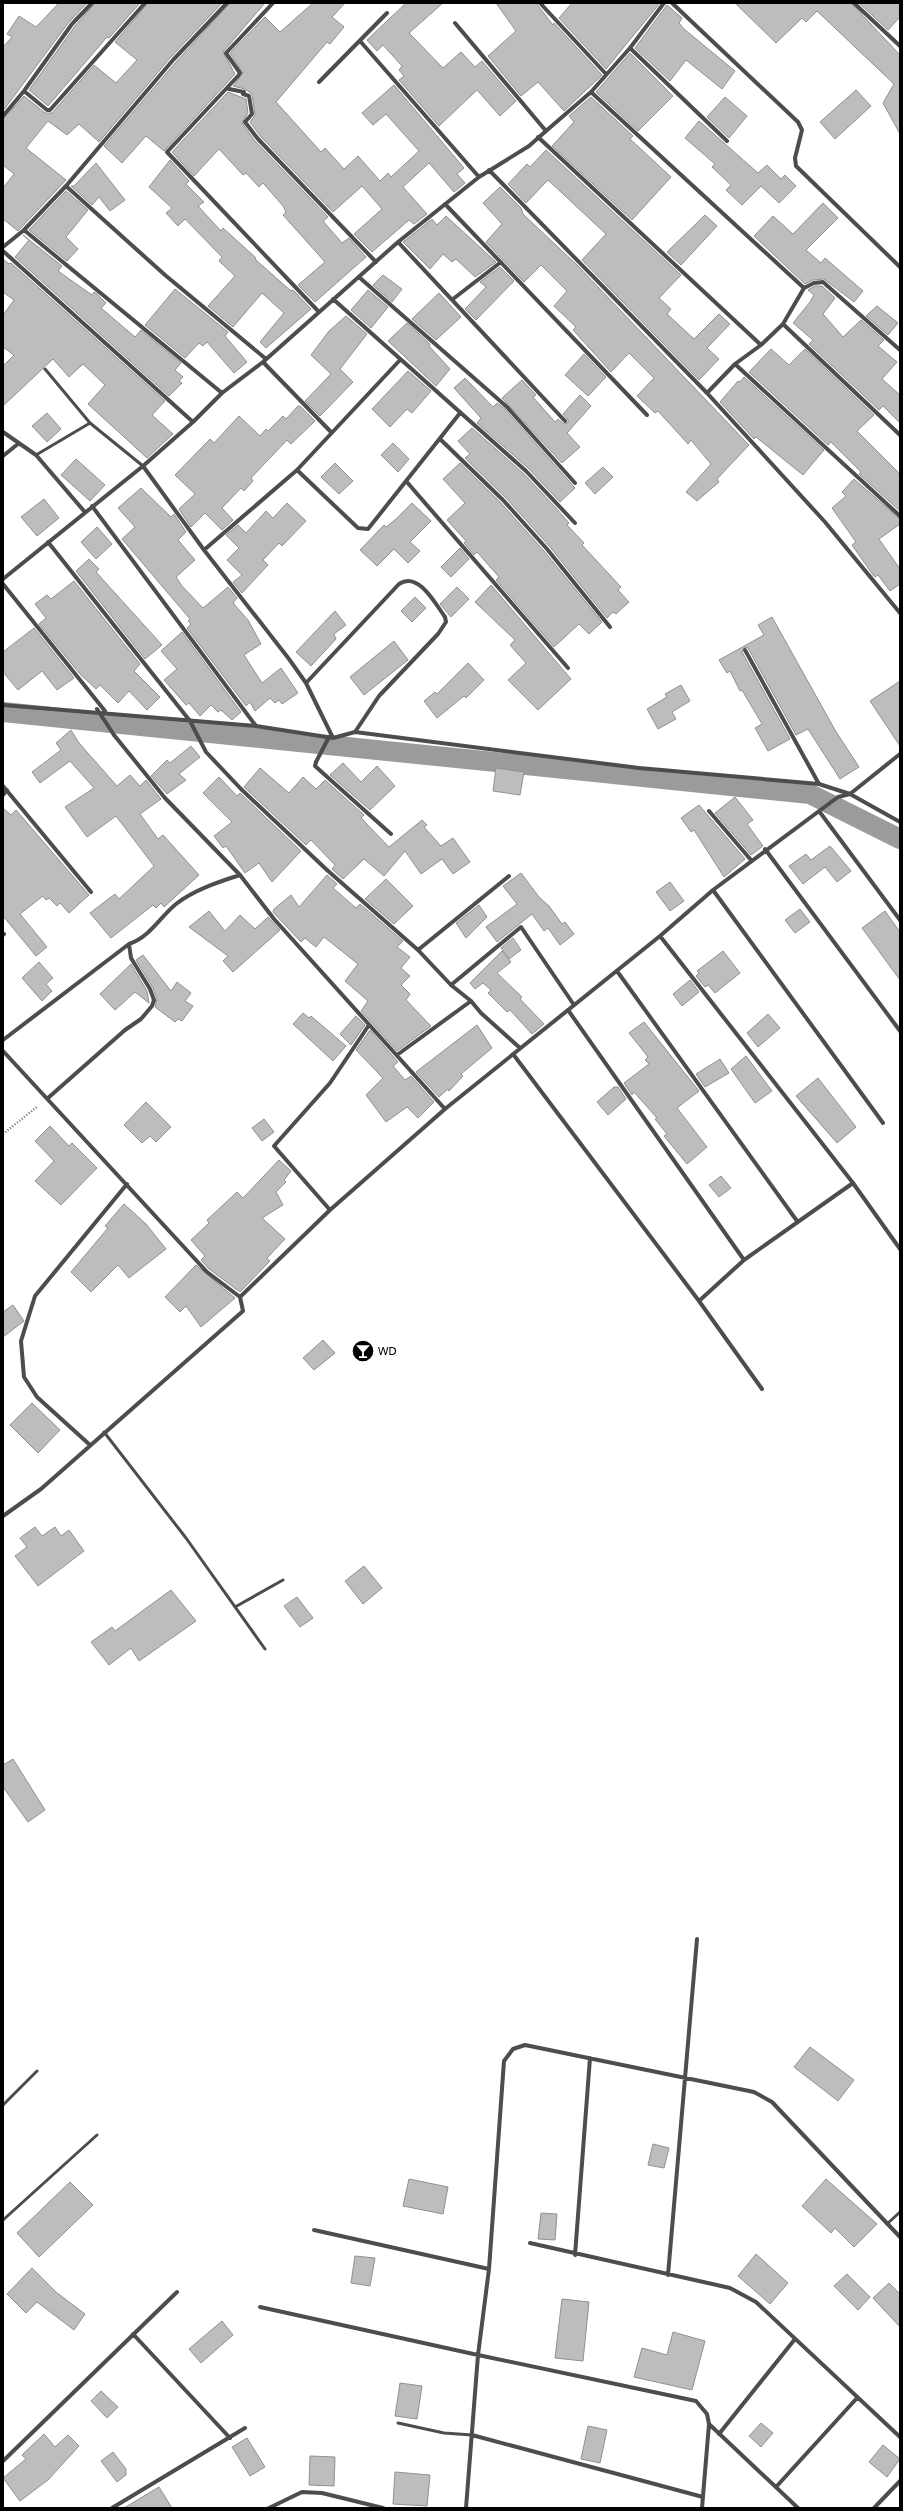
<svg xmlns="http://www.w3.org/2000/svg" width="903" height="2511" font-family="Cabin,sans-serif">
<rect width="100%" height="100%" fill="#fff"/>
<g fill="none" stroke-linecap="round" stroke-linejoin="round">
<path stroke="#9b9b9b" stroke-width="20" d="M3,712L810,794L900,839"/>
</g>
<path fill="#bdbdbd" stroke="#919191" d="M59,3H87L69,22L3,111V47L12,37L7,34L19,16L36,27Z
M95,3H140L109,38L107,37L48,106L29,90L75,26Z
M148,3H222L170,58L99,142L79,124L67,135L48,121L26,148L66,180L18,231L3,219V188L14,174L3,165V119L24,96L45,113H52L94,65L116,83L137,60L115,42Z
M230,3H265L223,52L235,74L164,151L146,136L122,163L104,146L176,62Z
M313,3H345L332,17L344,27L330,44L327,42L276,102L321,152L325,148L344,169L358,156L380,181L388,173L391,177L419,151L386,114L373,125L362,113L394,85L464,168L457,174L465,183L454,192L429,163L403,187L427,214L414,224L409,220L372,252L354,234L382,209L362,186L333,212L261,137L250,122L255,115L252,94L245,89L233,86L243,73L230,53L265,17L280,32Z
M406,3H443L409,33L443,68L461,52L475,67L482,61L516,101L500,116L477,90L439,126L399,80L404,76L399,70L402,66L383,45L377,51L367,40Z
M496,3H536L553,25L554,23L602,75L564,111L538,82L521,96L488,56L516,31Z
M572,3H660L606,69L559,18Z
M735,3H851L900,55V134L883,103L894,84L817,11L806,22L802,18L776,43Z
M859,3H900V17L888,30Z
M667,5L682,18L679,23L684,29L735,71L722,89L686,60L670,81L635,48Z
M630,53L673,96L638,131L596,92Z
M856,90L871,106L835,139L820,122Z
M228,92L246,99L248,113L242,123L255,141L328,217L323,221L342,243L349,238L366,257L315,302L298,285L325,262L283,215L286,212L283,206L263,183L259,187L246,173L243,175L219,149L194,176L172,152Z
M591,97L633,136L630,139L671,177L632,220L552,146L574,122L569,116Z
M725,97L747,116L729,138L707,117Z
M699,121L758,173L767,165L781,179L785,175L796,186L779,203L761,186L742,205L726,190L731,185L712,167L715,164L685,138Z
M546,150L681,275L659,298L671,309L667,314L694,339L719,314L730,324L707,348L719,359L699,380L582,260L606,234L548,180L526,203L508,184L527,164L530,167Z
M170,160L189,181L186,184L204,202L198,206L221,231L223,228L255,257L256,260L291,291L293,290L311,309L266,348L260,342L284,313L262,293L233,327L208,306L235,276L219,261L222,257L185,219L178,226L166,213L172,208L149,187Z
M96,163L125,200L110,211L99,197L92,205L71,186H74Z
M500,187L521,208L523,214L577,265L749,445L717,479L719,482L697,501L686,492L711,464L691,440L688,444L658,411L655,413L637,396L654,378L629,353L611,372L573,330L576,327L554,306L567,291L541,265L524,282L486,242L502,224L483,203Z
M66,191L88,210L66,237L78,249L67,261L29,230Z
M823,203L838,218L806,250L821,263L825,258L863,291L854,302L824,279L813,280L805,284L754,236L773,216L793,234Z
M705,215L717,226L681,265L667,252Z
M446,216L496,262L475,277L456,259L452,262L443,254L430,269L403,242L432,219L437,225Z
M23,235L62,266L58,271L92,295L94,292L97,294L106,303L101,308L135,337L141,330L181,363L175,370L183,377L179,381L182,383L169,396L15,257L29,240Z
M3,259L9,264L11,263L165,401L152,415L173,434L147,458L88,404L105,385L83,364L69,377L53,359L3,406V366L14,355L3,347V315L14,300L3,292Z
M500,267L514,281L476,320L465,309L486,287L480,282Z
M383,275L402,289L392,302L373,285Z
M815,286H822L835,298L823,314L843,337L861,320L884,340L878,346L897,362L882,379L900,395V423L883,406L879,410L809,344L813,340L793,323L810,302L814,295L808,290Z
M175,289L228,332L225,336L247,362L234,373L207,342L203,346L199,343L185,358L145,325Z
M368,290L388,307L371,328L351,310Z
M439,293L461,317L436,340L412,319Z
M877,306L898,323L888,335L866,316Z
M346,316L367,334L340,369L353,382L320,416L305,401L331,374L311,355L329,331Z
M407,323L430,344L429,346L450,369L436,386L388,341Z
M771,349L789,365L805,349L874,415L857,431L900,474V511L859,474L861,472L831,442L828,445L749,372Z
M584,354L606,377L588,396L565,375Z
M408,371L431,391L412,413L407,409L390,427L372,409Z
M744,377L824,450L803,475L756,437L754,439L720,402L738,381L740,382Z
M465,378L493,407L497,403L505,409L575,488L560,502L528,468L477,423L481,418L454,388Z
M522,380L536,395L533,397L555,422L558,419L564,424L568,423V420L563,414L580,395L591,406L567,433L580,447L562,463L502,398Z
M298,406H300L315,421L291,444L287,440L251,478L253,481L244,491L241,488L222,508L233,520L222,530L205,513L191,527L179,509L195,494L175,475L210,439L214,443L239,416L260,436L266,429L268,431L283,416L286,419Z
M47,413L61,429L47,442L32,426Z
M472,428L524,474L556,508L569,523L567,525L584,543L582,545L621,587L618,590L629,602L616,614L613,612L607,618L550,547L506,498L465,458L470,454L458,441Z
M393,443L409,459L398,472L381,455Z
M76,459L105,485L90,501L61,475Z
M335,463L353,481L339,494L321,477Z
M460,463L500,502L544,551L602,622L589,634L579,624L554,647L496,580L499,577L477,552L474,555L464,543L466,541L447,520L465,503L443,479Z
M603,467L613,477L595,494L585,483Z
M854,479L900,519V524L879,539L900,569V584L890,591L878,575L875,577L873,575L852,545L856,542L832,508L846,496L842,492Z
M141,488L171,517L174,514L186,532L178,540L195,560L176,577L182,586L203,608L228,587L237,598L233,603L248,620L261,644L244,655L262,683L281,668L298,693L282,704L279,700L275,703L270,698L255,711L250,702L246,706L187,628L191,624L188,621L190,619L122,539L135,527L118,508Z
M44,499L59,518L37,536L21,517Z
M287,503L306,521L282,546L279,543L263,560L268,565L242,593L233,582L242,575L227,560L239,548L226,535L238,525L246,533L266,511L273,518Z
M412,503L431,521L410,542L420,551L408,563L394,549L377,566L360,550L384,525L386,527L396,519Z
M97,527L112,544L96,559L81,542Z
M460,548L469,559L451,577L441,567Z
M89,559L99,569L96,572L162,645L145,659L76,571Z
M74,581L140,664L134,671L160,697L147,710L129,691L118,703L100,685L96,689L80,674L39,624L46,618L35,604L47,595L51,599Z
M491,585L571,679L538,710L508,680L526,663L510,645L515,640L475,602Z
M457,587L469,599L451,617L440,604Z
M415,597L426,608L412,622L401,611Z
M335,611L346,625L334,634L336,639L311,666L296,652Z
M772,617L835,730L859,767L840,779L808,729L796,735L748,648L745,647L742,652L790,739L768,751L755,728L762,724L742,690L740,691L730,671L727,673L719,660L764,635L758,625Z
M34,628L74,678L57,690L42,671L18,690L3,672V652Z
M182,632L241,712L232,720L221,710L218,712L211,705L200,716L189,703L186,705L164,680L177,669L161,651Z
M394,641L408,660L364,695L350,677Z
M468,663L484,680L466,698L464,696L437,718L424,701L435,692L437,694Z
M900,681V746L870,701Z
M681,685L690,701L672,712L676,719L658,729L647,709L667,697L665,694Z
M71,730L79,743L117,786L130,775L140,786L146,780L161,799L140,814L158,839L163,835L199,875L164,907L161,903L156,908L153,905L111,938L90,913L115,894L119,899L154,866L116,816L87,837L65,807L94,788L70,761L40,783L32,772L61,750L56,743Z
M191,746L200,757L179,774L186,780L167,794L151,776L167,760L170,763Z
M343,763L361,782L377,766L395,786L370,810L330,775Z
M260,768L289,793L303,777L316,789L325,780L364,815L361,818L389,847L422,820L427,825L424,827L441,846L453,838L470,862L453,874L442,859L421,874L405,851L384,876L364,859L343,879L332,869L335,865L311,840L306,845L244,787Z
M496,768L524,772L520,795L493,791Z
M219,777L237,796L240,793L301,851L272,882L259,863L245,873L226,846L223,848L214,836L232,822L203,793Z
M735,797L753,820L747,824L763,846L751,855L715,813Z
M699,805L745,859L724,877L694,830L691,832L681,818Z
M3,808L11,815L16,810L89,895L69,913L60,903L57,906L49,898L46,900L43,896L20,914L47,947L36,956L3,916Z
M830,846L851,871L837,882L825,867L803,884L789,866L806,854L811,860Z
M521,873L539,897L549,906L562,924L565,922L574,934L560,945L548,928L544,931L532,914L497,942L486,927L517,904L503,886Z
M327,875L337,884L333,888L356,908L360,904L403,941L397,947L410,957L401,968L410,976L401,985L410,994L406,1000L431,1026L397,1051L361,1011L368,1001L345,981L358,964L324,937L316,947L305,938L301,942L273,912L274,909L291,895L299,907Z
M386,879L413,906L394,924L365,899Z
M670,882L684,901L670,911L656,892Z
M479,905L487,917L466,938L456,923Z
M800,909L810,922L795,933L785,920Z
M209,911L225,931L240,915L255,929L268,917L280,930L233,972L223,961L228,956L189,927Z
M885,911L900,932V980L862,928Z
M513,938L521,950L509,959L501,948Z
M502,951L511,962L497,973L522,997L520,999L544,1024L532,1034L510,1010L507,1012L488,993L491,990L483,983L475,989L470,983Z
M723,951L740,973L715,993L708,985L705,987L696,976L699,973L697,971Z
M143,955L171,991L177,982L191,993L185,1001L193,1006L182,1021L178,1019L175,1022L155,1007L157,999L153,988L136,960Z
M39,962L53,978L46,984L52,991L42,1001L22,978Z
M131,964L147,991L149,1003L135,992L115,1010L100,994Z
M690,980L699,992L682,1006L673,994Z
M303,1013L309,1018L311,1016L346,1046L333,1061L293,1024Z
M768,1014L780,1028L758,1047L747,1033Z
M356,1016L365,1025L351,1045L340,1034Z
M644,1022L699,1091L677,1108L707,1147L687,1164L664,1136L667,1134L655,1119L657,1118L634,1092L632,1095L624,1083L649,1064L645,1060L648,1057L629,1033Z
M477,1025L492,1048L461,1074L463,1076L449,1091L448,1089L439,1097L416,1072Z
M370,1030L398,1062L393,1066L405,1080L411,1076L434,1102L418,1118L407,1107L386,1122L366,1095L383,1078L356,1050Z
M746,1056L772,1091L755,1103L731,1069Z
M720,1059L729,1073L705,1087L696,1074Z
M818,1078L856,1127L837,1143L796,1096Z
M614,1087H618L626,1099L608,1115L597,1102Z
M146,1102L171,1127L156,1142L150,1136L142,1143L124,1125Z
M264,1119L274,1132L262,1141L252,1128Z
M50,1126L69,1146L72,1143L97,1168L61,1205L35,1181L54,1161L35,1141Z
M279,1160L291,1171L284,1180L286,1182L276,1192L283,1205L262,1218L285,1239L267,1258L270,1261L240,1292L209,1269L201,1260L205,1256L191,1240L209,1223L207,1220L237,1192L243,1198Z
M721,1176L731,1188L719,1197L709,1185Z
M124,1204L146,1224L166,1249L129,1278L118,1265L91,1292L71,1272L108,1228L105,1226Z
M196,1265L235,1298L201,1327L186,1306L180,1312L165,1297Z
M13,1305L24,1321L3,1337V1312Z
M323,1340L335,1353L314,1370L303,1358Z
M32,1403L60,1430L38,1453L10,1425Z
M35,1527L42,1536L55,1527L61,1536L69,1530L84,1551L38,1586L15,1556L27,1547L20,1538Z
M364,1566L382,1588L363,1604L345,1581Z
M171,1590L196,1621L139,1661L131,1648L109,1665L91,1642L112,1627L115,1631Z
M297,1597L313,1618L300,1627L284,1606Z
M13,1759L45,1810L28,1822L3,1787V1765Z
M810,2047L854,2080L838,2101L794,2067Z
M653,2144L669,2148L664,2168L648,2165Z
M409,2179L448,2187L443,2214L403,2206Z
M826,2179L877,2224L854,2247L835,2228L831,2233L802,2206Z
M70,2182L93,2205L39,2257L17,2233Z
M541,2213L557,2214L555,2240L538,2239Z
M756,2254L788,2283L770,2304L738,2276Z
M355,2256L375,2258L370,2286L351,2283Z
M32,2268L56,2292L85,2314L74,2330L37,2302L26,2313L7,2294Z
M847,2274L870,2297L858,2310L834,2286Z
M889,2283L900,2294V2327L873,2298Z
M562,2299L589,2302L583,2361L555,2358Z
M222,2321L233,2335L201,2363L189,2349Z
M673,2332L705,2341L692,2390L634,2377L642,2348L667,2355Z
M400,2383L422,2386L417,2419L395,2416Z
M101,2391L118,2407L107,2418L91,2401Z
M761,2423L773,2433L761,2447L749,2436Z
M588,2426L607,2430L600,2463L581,2459Z
M44,2434L55,2447L68,2435L79,2446L48,2480L20,2501L3,2478L26,2459L22,2455Z
M247,2438L265,2467L250,2476L232,2447Z
M883,2445L900,2459L887,2477L869,2462Z
M113,2452L126,2469V2475L117,2482L101,2461Z
M310,2456L335,2457L334,2486L309,2485Z
M395,2472L430,2475L427,2506L393,2504Z
M159,2487L172,2508H124Z"/>
<g fill="none" stroke-linecap="round" stroke-linejoin="round">
<path stroke="#6f6f6f" stroke-width="2.5" stroke-dasharray="1 2" stroke-linecap="butt" d="M3,1134L38,1106"/>
<path stroke="#4d4d4d" stroke-width="3" d="M45,369L90,423
M36,455L90,423L143,466
M104,1432L186,1538L265,1649
M235,1607L283,1580
M3,2105L37,2071
M3,2220L97,2135
M887,2224L900,2212
M398,2423L444,2433L472,2435"/>
<path stroke="#4d4d4d" stroke-width="4" d="M273,3L226,53L240,73L238,76L167,152L319,312
M540,3L606,74
M672,3L798,122L802,130L795,158L796,166L900,267
M854,3L900,46
M455,23L546,131
M360,41L479,177
M630,48L727,141
M319,82L387,13
M229,89L244,92L243,94L249,96L252,114L245,122L258,139L376,262
M24,91L47,110H50L145,3
M591,92L804,288L783,324L900,435
M3,116L24,91L72,24L92,3
M538,137L761,345
M489,170L707,393L735,364L761,345L783,324
M66,186L173,60L227,3
M445,204L647,415
M24,230L222,393
M398,242L565,421
M3,247L24,230L66,186L165,275L266,359
M3,251L193,422
M360,278L507,407L575,483
M804,288L814,283L823,282L900,350
M333,299L526,471L575,523
M453,299L501,262
M263,362L331,432
M735,364L900,516
M707,393L825,522L900,613
M3,432L36,455L84,511
M440,439L503,500L547,549L610,627
M3,456L19,443
M143,466L204,550L289,659L306,683L333,738
M297,470L358,528L368,529L460,413
M406,481L568,668
M92,506L256,726
M48,542L190,721L206,752L241,789L327,870L418,950L451,985L471,1001L481,1013L520,1048
M204,550L297,470L400,360
M3,579L143,466L193,422L222,393L263,362L398,242L479,177L529,146L546,131L591,92L630,48L664,3
M3,584L105,711
M745,650L819,784
M306,683L399,584C418,571 435,603 445,617L446,622L438,634L379,696L355,732
M3,705L256,726L333,738L355,732L639,768L819,784L850,794L900,822
M114,735L165,798L240,875L274,919L445,1109
M316,762L315,766L391,834
M3,786L91,892
M3,795L7,790
M709,811L751,860
M819,811L900,920
M765,849L900,1031
M713,890L883,1123
M3,935L4,934
M660,936L853,1183L900,1249
M418,950L509,876
M617,971L797,1221
M451,985L521,927L574,1005
M568,1010L744,1260
M3,1040L129,944
M3,1051L207,1272L240,1297L243,1311L41,1489L3,1516
M513,1054L699,1301L744,1260L853,1183
M397,1055L471,1001
M48,1098L125,1030L141,1019L152,1006L154,1000L150,989L131,958L129,944C150,937 160,917 176,904C194,890 218,882 240,875
M330,1210L274,1146L330,1083L369,1025
M240,1297L330,1210L445,1109L660,936L713,890L838,797L850,794L900,754
M699,1301L762,1389
M90,1445L37,1397L24,1377L21,1341L35,1296L127,1184
M314,2230L489,2269
M530,2243L730,2288L756,2302L900,2437
M575,2255L590,2058
M668,2275L697,1939
M260,2307L478,2355L696,2401L707,2414L709,2424L702,2508
M133,2334L230,2438
M709,2424L798,2508
M719,2434L795,2339
M472,2435L703,2497
M3,2461L177,2292
M776,2487L857,2398
M112,2508L245,2428
M269,2508L302,2492L322,2493L383,2508
M466,2508L478,2355L489,2269L504,2061L513,2049L525,2045L754,2092L772,2102L900,2237
M874,2508L900,2481"/>
<path stroke="#4d4d4d" stroke-width="4" d="M97,709L114,735
M316,762L329,737"/>
</g>
<defs>
<g id="bar-disc" transform="scale(1.15)"><circle r="9.5" fill="#000" stroke="#fff"/><path d="M-6-5H6L.8 .8V4.5H3.5V6h-7V4.5H-.8V.8Z" fill="#fff"/></g>
</defs>
<g fill-rule="evenodd">
<use href="#bar-disc" x="363" y="1351"/>
</g>
<g text-anchor="middle" stroke-width="3.5" stroke-linejoin="round" paint-order="stroke">
<g font-size="11" fill="#000" stroke="#fff" text-anchor="start">
<text x="378" y="1355">WD</text>
</g>
</g>
<rect width="903" height="2511" fill="none" stroke="#000000" stroke-width="8"/>
</svg>
